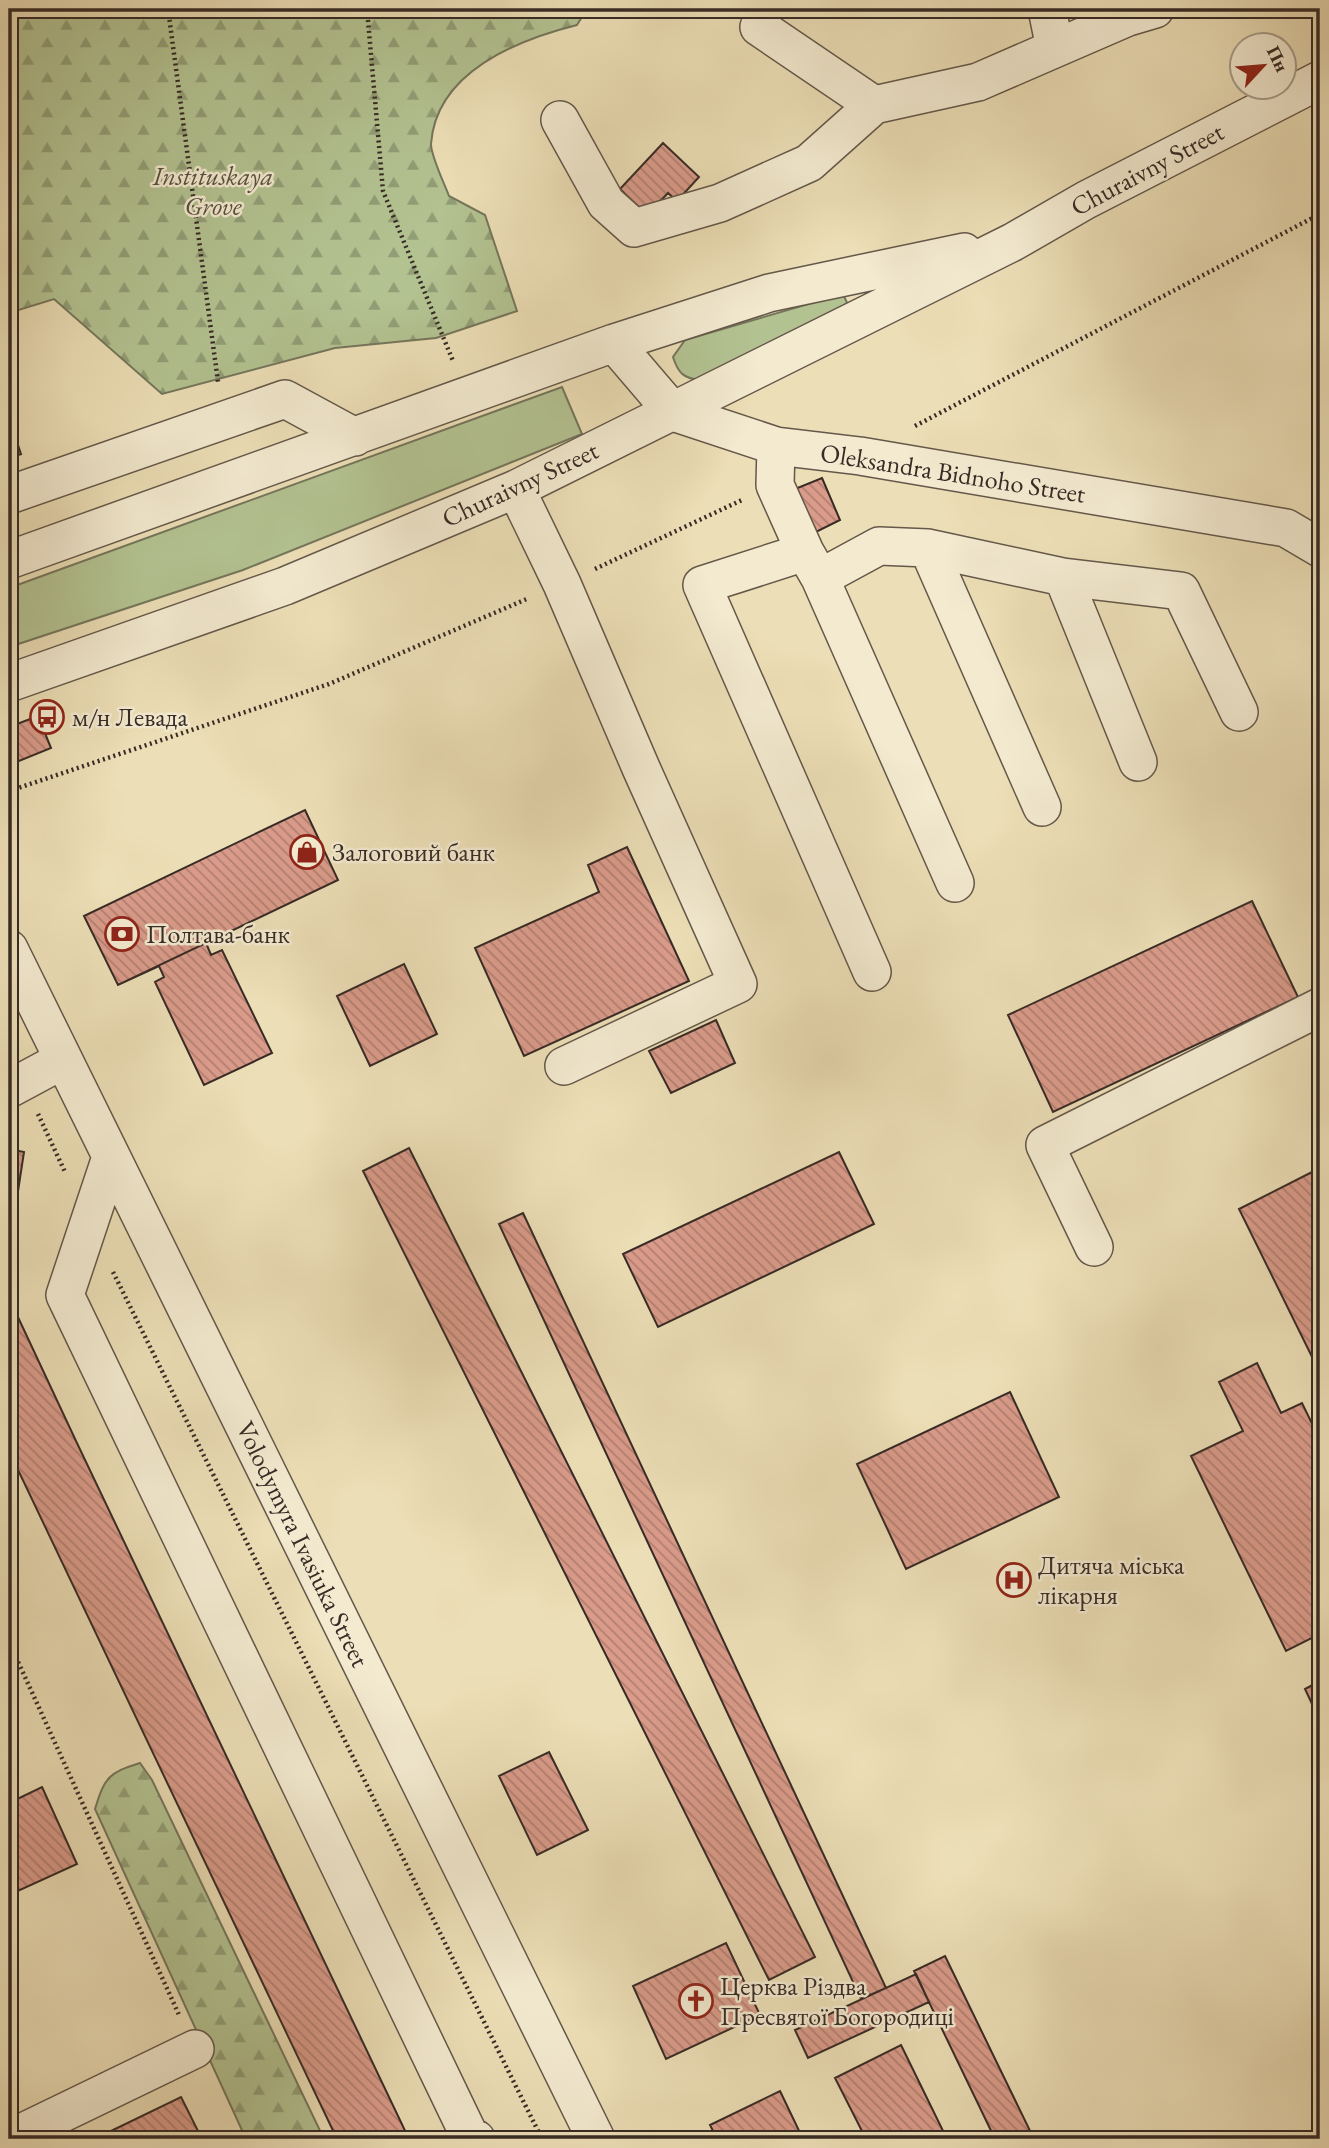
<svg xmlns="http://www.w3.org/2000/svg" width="1329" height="2148" font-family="'EB Garamond',serif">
<defs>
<pattern id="forest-firs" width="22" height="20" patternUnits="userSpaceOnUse" patternTransform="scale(1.75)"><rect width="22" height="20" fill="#b3c291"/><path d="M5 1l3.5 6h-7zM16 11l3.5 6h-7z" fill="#929e76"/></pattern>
<pattern id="building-back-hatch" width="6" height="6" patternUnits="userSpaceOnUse" patternTransform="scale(1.75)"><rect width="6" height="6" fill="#da9b8a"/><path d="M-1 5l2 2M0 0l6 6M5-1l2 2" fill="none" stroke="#b27f71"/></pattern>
</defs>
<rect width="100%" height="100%" fill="#ecdeb6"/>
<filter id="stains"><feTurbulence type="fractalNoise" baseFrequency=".00286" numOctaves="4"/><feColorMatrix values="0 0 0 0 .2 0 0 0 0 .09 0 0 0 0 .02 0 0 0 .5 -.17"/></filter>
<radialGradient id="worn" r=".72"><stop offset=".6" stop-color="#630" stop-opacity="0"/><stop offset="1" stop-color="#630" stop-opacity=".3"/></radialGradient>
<path fill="#b3c291" stroke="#75765c" stroke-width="2" d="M843,294L849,307L701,380C684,379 678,373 673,357L685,340Z
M562,387L582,434L243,570L9,647V588Z"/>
<path fill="url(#forest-firs)" stroke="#75765c" stroke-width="2" d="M9,9H587L577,25C517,40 436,72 431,144C431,156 444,183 449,196L485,215L517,311L436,338L335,348L162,394L54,299L9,313Z
M140,1763L152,1780L324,2139H246L95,1809C105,1777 108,1773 140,1763Z"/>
<path fill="url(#building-back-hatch)" stroke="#372b26" stroke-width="2" d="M663,143L699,177L677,201L668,193L647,215L620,189Z
M1320,404V424L1313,408Z
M9,418L21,454L9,458Z
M822,478L840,520L810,535L790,491Z
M38,716L51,748L9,765V727Z
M305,810L338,880L118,985L84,916Z
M305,810L338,880L206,943L211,955L222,950L272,1053L204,1085L155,982L164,977L159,966L118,985L84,916Z
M627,847L689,981L524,1056L475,948L599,892L588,865Z
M1252,901L1298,997L1053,1112L1008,1015Z
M404,964L437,1034L370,1066L337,996Z
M716,1020L735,1063L671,1093L649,1051Z
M409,1148L815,1957L769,1980L363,1171Z
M9,1149L24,1152L9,1250Z
M839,1152L874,1224L658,1327L623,1254Z
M1320,1168V1373L1239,1209Z
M523,1213L886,1988L861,1999L499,1224Z
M9,1298L76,1441L409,2139H337L9,1451Z
M1257,1363L1281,1413L1302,1403L1320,1440V1634L1286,1651L1191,1456L1243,1431L1219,1382Z
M1010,1392L1059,1497L906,1569L857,1464Z
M1320,1681V1721L1305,1689Z
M549,1752L588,1830L537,1855L499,1776Z
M42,1787L77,1864L9,1895V1803Z
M726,1943L760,2015L666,2059L633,1986Z
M945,1956L1034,2139H995L914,1971Z
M916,1974L929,2002L808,2058L795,2030Z
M901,2045L947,2139H866L835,2078Z
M780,2091L803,2139H717L710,2125Z
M181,2097L202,2139H94L111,2131Z"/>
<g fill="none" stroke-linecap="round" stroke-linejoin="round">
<g stroke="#64584a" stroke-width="40">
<path id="minor" d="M1047,9L1055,48
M759,27L874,105
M560,120L606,203L634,228L720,203L809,163L874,105L978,82L1128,17L1155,9
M614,343L673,412L776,446L860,456L1286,528L1320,548
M776,446L775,485L805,552L820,578L955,883
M516,489L562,584L641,768L738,984L564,1066
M9,495L285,399L355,437
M928,548L1042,807
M805,552L702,585L872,972
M9,560L614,343L769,293L964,252
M1063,577L1138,762
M820,578L879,546L928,548L1063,577L1181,591L1239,712
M9,683L285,586L516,489L1013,242L1086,200L1320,80
M9,949L596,2139
M9,1089L63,1060
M111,1157L65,1295L470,2137L476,2139
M1094,1247L1045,1145L1320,1007
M9,2139L195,2049"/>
</g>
<path stroke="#372b26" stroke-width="4.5" stroke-dasharray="2 3.5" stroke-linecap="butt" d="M168,9L218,382
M367,9L383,191L453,361
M915,426L1320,214
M595,569L742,500
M9,791L329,684L529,598
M38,1114L65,1172
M113,1272L542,2139
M9,1642L180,2017"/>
<use href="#minor" stroke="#f3ead0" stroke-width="37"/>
</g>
<defs>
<g id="bus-ring" transform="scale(1.75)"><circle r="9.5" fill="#f3ead0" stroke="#8f2418" stroke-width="1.5"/><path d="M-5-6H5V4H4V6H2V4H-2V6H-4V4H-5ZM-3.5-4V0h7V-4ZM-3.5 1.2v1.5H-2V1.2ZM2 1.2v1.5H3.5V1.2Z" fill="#8f2418"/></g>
<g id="shop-ring" transform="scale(1.75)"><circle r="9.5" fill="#f3ead0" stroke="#8f2418" stroke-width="1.5"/><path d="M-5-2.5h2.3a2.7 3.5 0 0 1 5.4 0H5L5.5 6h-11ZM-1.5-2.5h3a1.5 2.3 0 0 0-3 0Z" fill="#8f2418"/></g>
<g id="bank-ring" transform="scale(1.75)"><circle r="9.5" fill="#f3ead0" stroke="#8f2418" stroke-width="1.5"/><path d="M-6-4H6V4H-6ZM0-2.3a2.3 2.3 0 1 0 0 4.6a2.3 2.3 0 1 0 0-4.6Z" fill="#8f2418"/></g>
<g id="hospital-ring" transform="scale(1.75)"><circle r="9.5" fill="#f3ead0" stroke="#8f2418" stroke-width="1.5"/><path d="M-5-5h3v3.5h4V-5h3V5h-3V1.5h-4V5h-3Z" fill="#8f2418"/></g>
<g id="church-ring" transform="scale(1.75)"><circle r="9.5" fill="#f3ead0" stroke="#8f2418" stroke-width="1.5"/><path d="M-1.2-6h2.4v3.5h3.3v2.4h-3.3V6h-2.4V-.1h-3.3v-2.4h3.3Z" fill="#8f2418"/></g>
</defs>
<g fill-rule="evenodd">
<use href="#bus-ring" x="47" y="717"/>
<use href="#shop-ring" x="307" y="852"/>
<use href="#bank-ring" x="122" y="934"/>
<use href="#hospital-ring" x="1014" y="1580"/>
<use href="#church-ring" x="696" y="2001"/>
</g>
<g text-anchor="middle" stroke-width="5" stroke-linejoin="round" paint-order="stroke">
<g font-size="26" fill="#372b26" stroke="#f3ead0">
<text transform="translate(1147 169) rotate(-28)" y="9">Churaivny Street</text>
<text transform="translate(953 473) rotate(9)" y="9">Oleksandra Bidnoho Street</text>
<text transform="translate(520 484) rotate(-25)" y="9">Churaivny Street</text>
<text transform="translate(303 1544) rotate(64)" y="9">Volodymyra Ivasiuka Street</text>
</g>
<g font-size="26" font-style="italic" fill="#565141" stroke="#f3ead0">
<text x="213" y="185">Іnstituskaya<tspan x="213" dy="30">Grove</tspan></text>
</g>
<g font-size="26" fill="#372b26" stroke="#f3ead0" text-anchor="start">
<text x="72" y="726">м/н Левада</text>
<text x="332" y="861">Залоговий банк</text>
<text x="146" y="943">Полтава-банк</text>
<text x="1038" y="1574">Дитяча міська<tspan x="1038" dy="30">лікарня</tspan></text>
<text x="720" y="1995">Церква Різдва<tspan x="720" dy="30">Пресвятої Богородиці</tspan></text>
</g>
</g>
<rect width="1329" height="2148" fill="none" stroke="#ecdeb6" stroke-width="35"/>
<rect x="10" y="10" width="1308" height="2127" fill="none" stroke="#372b26" stroke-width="3.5"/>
<rect x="18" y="18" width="1294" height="2113" fill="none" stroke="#372b26" stroke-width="2"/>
<g transform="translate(1263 66) rotate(64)"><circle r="33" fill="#f3ead0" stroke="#a89e8c" stroke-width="2"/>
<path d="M0-5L12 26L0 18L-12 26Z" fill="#8f2418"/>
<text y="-10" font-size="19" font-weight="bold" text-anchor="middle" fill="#372b26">Пн</text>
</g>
<rect width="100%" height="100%" filter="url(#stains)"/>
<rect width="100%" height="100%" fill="url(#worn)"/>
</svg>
